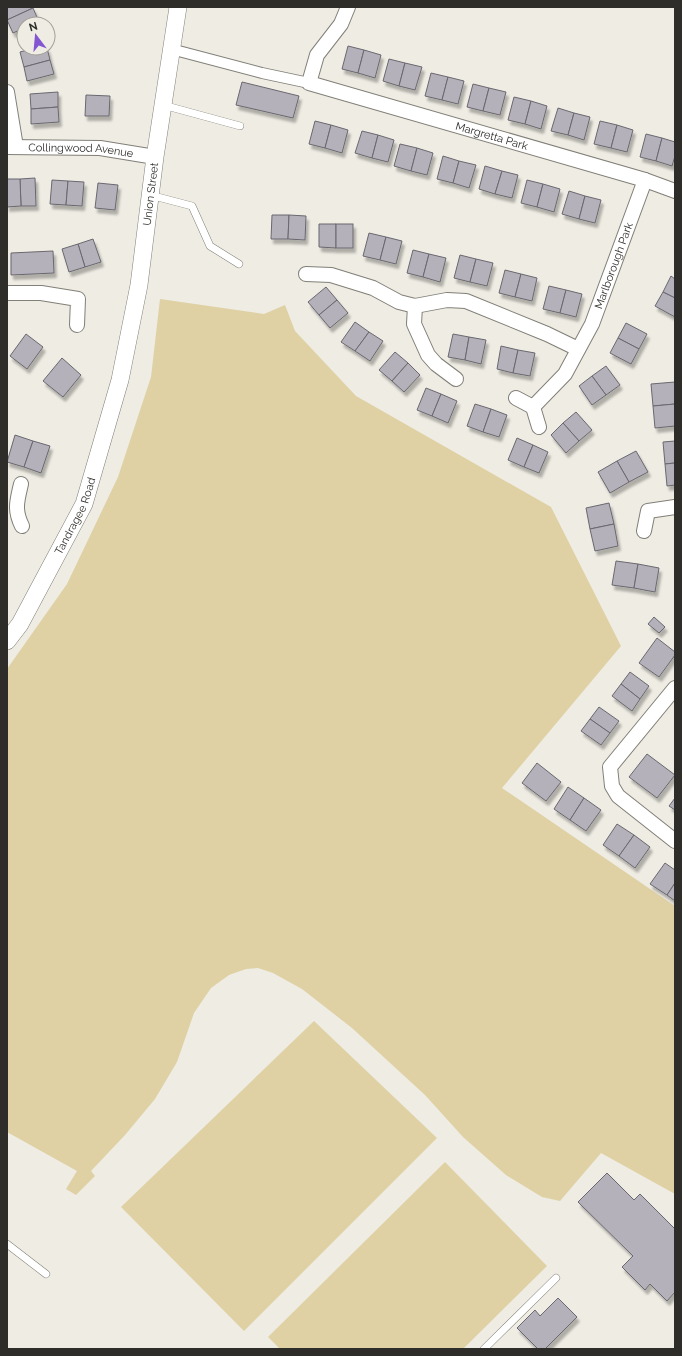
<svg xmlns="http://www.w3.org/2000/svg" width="682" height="1356" viewBox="0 0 682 1356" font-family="Raleway,sans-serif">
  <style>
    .green { fill: #dfd1a4 }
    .building { fill: #b4b1ba; stroke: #6a676f; filter: url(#shadow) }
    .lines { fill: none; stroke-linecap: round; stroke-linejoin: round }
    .service-casing { stroke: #817f77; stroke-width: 8 }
    .pedestrian-casing { stroke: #817f77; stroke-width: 12 }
    .minor-casing { stroke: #817f77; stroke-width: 16 }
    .tertiary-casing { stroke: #817f77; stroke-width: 18 }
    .service { stroke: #fff; stroke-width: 7 }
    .pedestrian { stroke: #fff; stroke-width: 10 }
    .minor { stroke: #fff; stroke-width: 14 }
    .tertiary { stroke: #fff; stroke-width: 17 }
    .labels { text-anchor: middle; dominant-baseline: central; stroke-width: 3.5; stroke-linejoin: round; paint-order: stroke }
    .street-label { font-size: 11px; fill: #2e2d2a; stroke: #eeece3 }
  </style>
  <defs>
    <filter id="shadow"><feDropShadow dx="2.5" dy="4.5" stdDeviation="1" flood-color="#0004"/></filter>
  </defs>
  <rect width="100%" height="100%" fill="#eeece3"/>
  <g class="green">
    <polygon points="160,299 264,314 285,305 295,331 356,396 551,507 621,646 502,788 675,906 675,1194 601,1153 560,1201 542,1197 506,1175 463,1137 425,1095 352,1028 302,989 273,973 258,968 246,969 229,975 211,988 194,1013 177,1062 155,1099 125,1135 91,1171 95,1176 76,1195 66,1189 77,1171 7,1132 7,669 67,584 118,477 151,377"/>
    <polygon points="314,1021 437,1138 244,1331 121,1207"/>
    <polygon points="445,1162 547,1266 463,1349 280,1349 268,1337"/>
  </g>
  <g class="building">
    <polygon points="7,7 32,7 33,8 7,20"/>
    <polygon points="33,8 39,22 34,24 24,24 24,28 13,33 7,20"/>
    <polygon points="348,46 364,50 358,73 342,69"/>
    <polygon points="35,48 47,48 50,60 24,67 20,52"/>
    <polygon points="364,50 381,55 375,78 358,73"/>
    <polygon points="389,59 405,63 399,86 383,81"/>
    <polygon points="50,60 54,74 27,81 24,67"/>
    <polygon points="405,63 422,67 415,90 399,86"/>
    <polygon points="431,73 448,77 442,100 425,96"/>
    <polygon points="448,77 464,81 458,104 442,100"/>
    <polygon points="242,82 299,96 293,118 236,105"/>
    <polygon points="473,84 489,88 483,111 467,107"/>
    <polygon points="489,88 506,92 500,115 483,111"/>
    <polygon points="58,92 58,107 31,109 30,94"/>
    <polygon points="86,95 110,96 109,116 85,116"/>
    <polygon points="514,97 531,101 525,124 508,120"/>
    <polygon points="531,101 547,106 541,129 525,124"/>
    <polygon points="58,107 59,122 31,124 31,109"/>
    <polygon points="558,108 574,113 568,135 551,131"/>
    <polygon points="574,113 590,117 584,140 568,135"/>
    <polygon points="315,121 331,125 325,148 309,144"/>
    <polygon points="600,121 617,125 611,148 594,144"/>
    <polygon points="331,125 348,130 342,153 325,148"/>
    <polygon points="617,125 633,130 627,152 611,148"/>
    <polygon points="362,131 378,135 372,158 355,153"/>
    <polygon points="646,134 662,138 656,161 640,157"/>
    <polygon points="378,135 394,140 388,162 372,158"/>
    <polygon points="662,138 675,142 675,156 672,166 656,161"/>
    <polygon points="400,144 417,148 411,171 394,166"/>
    <polygon points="417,148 433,153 427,175 411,171"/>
    <polygon points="443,156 459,161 453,183 437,179"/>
    <polygon points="459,161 476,165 469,188 453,183"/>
    <polygon points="485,166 502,171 495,194 479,189"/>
    <polygon points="502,171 518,175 512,198 495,194"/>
    <polygon points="35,178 36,206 21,206 20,179"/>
    <polygon points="7,179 20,179 21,206 7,207"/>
    <polygon points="52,180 68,181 66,205 50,204"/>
    <polygon points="527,180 543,184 537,207 521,203"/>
    <polygon points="68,181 84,182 82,206 66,205"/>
    <polygon points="98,183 118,185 115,210 95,208"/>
    <polygon points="543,184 560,189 554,212 537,207"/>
    <polygon points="569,191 585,196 579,219 562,214"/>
    <polygon points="585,196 601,200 595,223 579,219"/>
    <polygon points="272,215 289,215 288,239 271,239"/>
    <polygon points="289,215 306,216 305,240 288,239"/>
    <polygon points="319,224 336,224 336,248 319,247"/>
    <rect x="336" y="224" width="17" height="24"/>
    <polygon points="369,233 386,237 380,260 363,256"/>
    <polygon points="386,237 402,241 396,264 380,260"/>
    <polygon points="93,239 101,262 85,267 78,244"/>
    <polygon points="78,244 85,267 69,272 62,249"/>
    <polygon points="413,250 429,254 423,277 407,273"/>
    <polygon points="53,251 54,273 11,275 11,253"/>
    <polygon points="429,254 446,258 440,282 423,277"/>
    <polygon points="460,255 476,259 470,282 454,278"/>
    <polygon points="476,259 493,263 487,286 470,282"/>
    <polygon points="505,270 521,274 515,297 499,293"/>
    <polygon points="521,274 537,278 532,301 515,297"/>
    <polygon points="671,276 675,279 675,298 663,292"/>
    <polygon points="549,286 566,290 560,313 543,309"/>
    <polygon points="326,287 337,300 319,315 308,302"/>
    <polygon points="566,290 582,294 576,317 560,313"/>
    <polygon points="663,292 675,298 675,317 655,306"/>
    <polygon points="337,300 348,313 330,328 319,315"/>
    <polygon points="355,322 369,332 355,351 341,342"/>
    <polygon points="626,323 647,334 639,349 618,338"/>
    <polygon points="369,332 383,341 370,361 355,351"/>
    <polygon points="26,334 43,347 27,369 10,356"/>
    <polygon points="453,334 469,337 465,360 448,357"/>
    <polygon points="469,337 486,340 481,364 465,360"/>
    <polygon points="618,338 639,349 631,364 610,353"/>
    <polygon points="501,346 518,350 513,373 497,369"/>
    <polygon points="518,350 535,353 530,376 513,373"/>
    <polygon points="395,352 408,363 392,381 379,370"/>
    <polygon points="62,358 81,375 63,397 43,381"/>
    <polygon points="408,363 420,375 404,392 392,381"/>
    <polygon points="606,366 620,385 606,395 592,376"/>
    <polygon points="592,376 606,395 592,405 579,386"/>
    <polygon points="675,382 675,404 653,406 651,384"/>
    <polygon points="426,388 441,394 432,416 417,410"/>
    <polygon points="441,394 457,401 448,423 432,416"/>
    <polygon points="475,404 491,409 483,432 467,426"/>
    <polygon points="675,404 675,426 655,428 653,406"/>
    <polygon points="491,409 507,415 499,437 483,432"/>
    <polygon points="576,412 592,430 579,441 563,423"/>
    <polygon points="563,423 579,441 566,453 551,435"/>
    <polygon points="15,435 33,441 24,467 7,462"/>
    <polygon points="517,438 533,445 524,467 508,460"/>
    <polygon points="33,441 50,446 41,473 24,467"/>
    <polygon points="675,441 675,463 665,464 663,442"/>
    <polygon points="533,445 548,452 539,473 524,467"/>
    <polygon points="636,451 648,472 629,482 617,461"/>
    <polygon points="617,461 629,482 610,493 598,472"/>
    <polygon points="675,463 675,485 667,486 665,464"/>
    <polygon points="609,503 614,524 590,529 586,508"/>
    <polygon points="614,524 618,546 595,551 590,529"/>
    <polygon points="616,561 638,564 634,588 612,585"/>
    <polygon points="638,564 659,568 655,592 634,588"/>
    <polygon points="654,617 665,627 659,633 648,624"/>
    <polygon points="657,638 675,652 675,655 659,677 639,663"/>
    <polygon points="630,672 649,686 640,699 621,684"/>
    <polygon points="621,684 640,699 632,711 612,696"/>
    <polygon points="599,707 619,721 610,733 590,719"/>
    <polygon points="590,719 610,733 601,745 581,731"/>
    <polygon points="647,754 675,775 657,798 629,777"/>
    <polygon points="537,763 561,782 546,801 522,783"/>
    <polygon points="568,787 584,798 570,820 554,809"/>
    <polygon points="584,798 601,810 586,831 570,820"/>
    <polygon points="675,798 675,810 669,806"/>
    <polygon points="617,824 634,835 619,856 603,845"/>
    <polygon points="634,835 650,847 635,868 619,856"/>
    <polygon points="665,863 675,870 675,883 667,895 650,884"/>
    <polygon points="675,883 675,901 667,895"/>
    <polygon points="607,1173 634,1200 640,1194 675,1229 675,1292 667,1301 650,1284 645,1290 622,1267 633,1256 578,1202"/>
    <polygon points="558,1298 577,1317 545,1349 538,1349 517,1328 535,1310 540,1316"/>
  </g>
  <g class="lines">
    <g class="service-casing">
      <g id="service">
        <polyline points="163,105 240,126"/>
        <polyline points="150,195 192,206 210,246 239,264"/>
        <polyline points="7,1244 46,1274"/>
        <polyline points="484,1349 556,1278"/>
      </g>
    </g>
    <g class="pedestrian-casing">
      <polyline id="pedestrian" points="171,49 262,73 309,83"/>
    </g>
    <g class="minor-casing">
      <g id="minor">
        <path id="s1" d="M348 7 341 24 317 55 309 83 645 180 675 191"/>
        <polyline points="7,92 16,147"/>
        <path id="s2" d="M7 147 100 148 155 157"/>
        <polyline points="306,274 331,275 373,288 399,302 415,306 447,300 466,301 547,334 578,349"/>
        <polyline points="7,293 41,293 78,299 77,325"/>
        <polyline points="415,306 414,324 428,355 436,364 456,379"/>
        <polyline points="516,398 533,407 539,427"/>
        <path id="s3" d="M533 407 565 374 592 324 645 180"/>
        <path d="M21 484C17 501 14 510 22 526"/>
        <polyline points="644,531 648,511 675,507"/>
        <polyline points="675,688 610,767 612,786 618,796 675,841"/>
      </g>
    </g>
    <g class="tertiary-casing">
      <g id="tertiary">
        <path id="s4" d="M7 641 20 624 84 504 120 380 139 285 155 157 178 7"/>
      </g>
    </g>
    <use href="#service" class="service"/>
    <use href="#pedestrian" class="pedestrian"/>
    <use href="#minor" class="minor"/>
    <use href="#tertiary" class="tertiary"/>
  </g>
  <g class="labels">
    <g class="street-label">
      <text stroke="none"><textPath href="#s1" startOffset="277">Margretta Park</textPath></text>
      <text stroke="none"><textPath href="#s2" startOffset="74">Collingwood Avenue</textPath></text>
      <text stroke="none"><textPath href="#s4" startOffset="475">Union Street</textPath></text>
      <text stroke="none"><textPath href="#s3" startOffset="165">Marlborough Park</textPath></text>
      <text stroke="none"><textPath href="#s4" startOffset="143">Tandragee Road</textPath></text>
    </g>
  </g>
  <rect width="682" height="1356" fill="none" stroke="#2e2d2a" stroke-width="16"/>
  <g transform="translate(36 36) rotate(344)"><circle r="19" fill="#eeece3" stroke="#a1a099"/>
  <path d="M0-3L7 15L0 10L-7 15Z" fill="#8357d1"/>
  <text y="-6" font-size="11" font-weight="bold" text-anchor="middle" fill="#2e2d2a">N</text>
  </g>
</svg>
